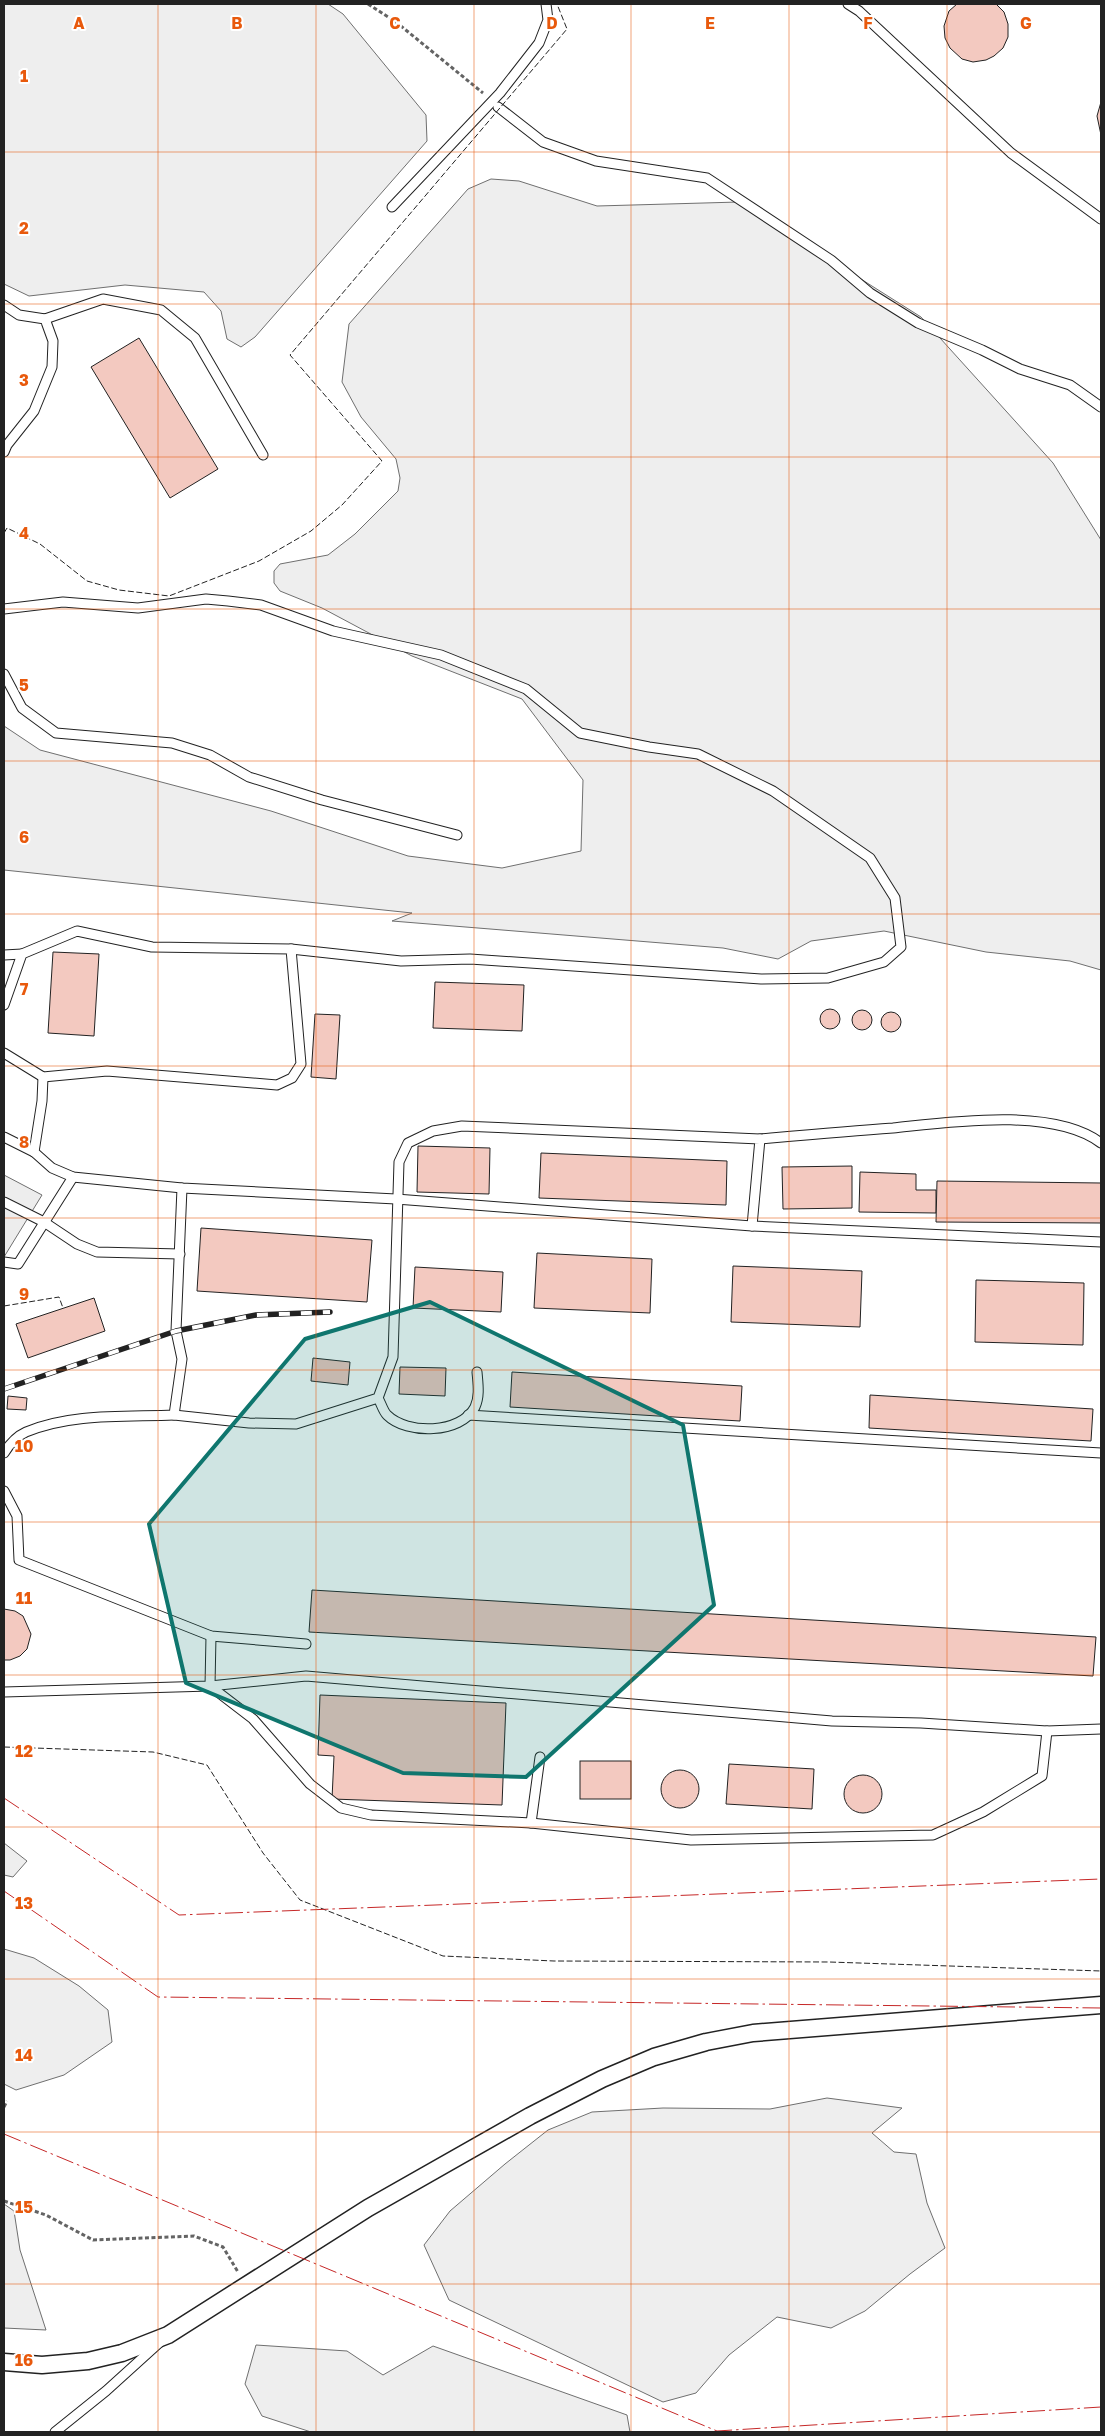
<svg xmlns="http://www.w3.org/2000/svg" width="1105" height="2436" viewBox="0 0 1105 2436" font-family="'Golos Text',sans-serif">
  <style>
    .green { fill: #eee; stroke: #6f6f6f }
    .parking { fill: #ededed; stroke: #6f6f6f }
    .building { fill: #f3c9c0; stroke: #222 }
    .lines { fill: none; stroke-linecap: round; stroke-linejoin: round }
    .service-casing { stroke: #222; stroke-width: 11 }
    .minor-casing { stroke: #222; stroke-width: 19 }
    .path { stroke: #646464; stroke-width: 3; stroke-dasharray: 4 2.5; stroke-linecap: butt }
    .service { stroke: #fff; stroke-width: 9 }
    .minor { stroke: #fff; stroke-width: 16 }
    .rail-casing { stroke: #222; stroke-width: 5.5 }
    .rail { stroke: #fff; stroke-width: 4; stroke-dasharray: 11; stroke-linecap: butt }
    .fence { stroke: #222; stroke-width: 1; stroke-dasharray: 6 2.5; stroke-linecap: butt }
    .power { stroke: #c62828; stroke-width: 1; stroke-dasharray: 18 4 2.5 4; stroke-linecap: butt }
    .marked { fill: #0f766e; fill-opacity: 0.2; stroke: #0f766e; stroke-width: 4; stroke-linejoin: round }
    .grid { fill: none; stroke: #e8590c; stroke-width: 1; stroke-opacity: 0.55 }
    .grid-label { font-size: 16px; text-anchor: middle; font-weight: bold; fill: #e8590c; stroke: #fff; stroke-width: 4; stroke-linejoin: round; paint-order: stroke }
  </style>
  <rect width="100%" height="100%" fill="#fff"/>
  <g class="green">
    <polygon points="4,4 328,4 343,14 426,115 427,141 255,337 241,347 227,339 221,311 204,292 125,285 29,296 4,284"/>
    <polygon points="491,179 519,181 597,206 739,202 921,317 1053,463 1101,540 1101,970 1070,961 986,952 884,931 811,941 778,959 723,948 392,921 412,913 4,870 4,726 40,750 271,811 408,856 502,868 581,851 583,780 522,699 412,656 322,608 280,591 274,583 274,571 280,564 328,555 355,534 398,491 400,478 396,459 361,417 342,382 349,324 468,189"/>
    <polygon points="4,1843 27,1861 13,1877 4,1875"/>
    <polygon points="4,1949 34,1958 79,1986 108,2010 112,2042 64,2075 16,2090 4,2084"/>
    <polygon points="827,2098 902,2108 872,2133 894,2152 916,2154 927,2203 945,2248 910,2274 865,2311 831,2328 777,2317 729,2355 696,2393 663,2402 449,2300 424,2245 450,2211 505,2164 548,2130 592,2112 663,2108 770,2109"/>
    <polygon points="4,2204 14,2211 20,2250 46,2330 4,2328"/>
    <polygon points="256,2345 347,2351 383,2375 433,2346 627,2415 630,2432 311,2432 262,2416 245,2384"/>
  </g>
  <polygon class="parking" points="4,1175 42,1195 4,1257"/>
  <g class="building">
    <polygon points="957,4 996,4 1004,12 1008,24 1008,37 1003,48 994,56 986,60 973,62 962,59 950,48 945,38 944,26 949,11"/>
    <polygon points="1101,102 1101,135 1097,116"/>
    <polygon points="139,338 218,469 170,498 91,367"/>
    <polygon points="53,952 99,954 94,1036 48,1033"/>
    <polygon points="435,982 524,985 522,1031 433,1028"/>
    <circle cx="830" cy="1019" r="10"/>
    <circle cx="862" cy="1020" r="10"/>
    <circle cx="891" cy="1022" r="10"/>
    <polygon points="315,1014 340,1015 336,1079 311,1077"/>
    <polygon points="418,1146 490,1148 489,1194 417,1192"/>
    <polygon points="541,1153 727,1161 726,1205 539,1198"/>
    <polygon points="852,1166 852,1208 783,1209 782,1167"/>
    <polygon points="860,1172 916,1174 916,1190 936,1190 936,1213 859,1212"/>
    <polygon points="937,1181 1101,1183 1101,1223 936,1222"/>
    <polygon points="201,1228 372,1240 367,1302 197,1291"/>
    <polygon points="537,1253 652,1259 650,1313 534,1308"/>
    <polygon points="733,1266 862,1271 860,1327 731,1322"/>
    <polygon points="415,1267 503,1272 501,1312 413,1308"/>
    <polygon points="976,1280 1084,1283 1083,1345 975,1342"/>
    <polygon points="94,1298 105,1331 28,1358 16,1324"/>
    <polygon points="313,1358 350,1362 348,1385 311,1381"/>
    <polygon points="400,1367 446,1368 445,1396 399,1394"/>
    <polygon points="512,1372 742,1386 740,1421 510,1407"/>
    <polygon points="870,1395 1093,1409 1091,1441 869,1428"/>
    <polygon points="8,1396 27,1398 26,1410 7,1409"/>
    <polygon points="312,1590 1096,1637 1093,1676 309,1632"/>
    <polygon points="4,1609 15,1611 23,1616 31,1634 27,1649 20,1656 10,1660 4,1660"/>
    <polygon points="320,1695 506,1703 502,1805 332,1799 334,1756 318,1755"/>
    <rect x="580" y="1761" width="51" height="38"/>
    <polygon points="729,1764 814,1769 812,1809 726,1804"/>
    <circle cx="680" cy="1789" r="19"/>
    <circle cx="863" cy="1794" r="19"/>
  </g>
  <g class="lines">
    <g class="service-casing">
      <g id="service">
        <polyline points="848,4 859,11 1011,153 1101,219"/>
        <polyline points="498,107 543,142 596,161 707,178 831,260 870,293 918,323 982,350 1020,369 1070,385 1101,407"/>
        <polyline points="392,207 500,93 539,43 548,20 546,4"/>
        <polyline points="4,305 19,315 45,319 53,341 52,367 34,411 7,445 4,452"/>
        <polyline points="45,319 103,299 161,310 195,338 263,455"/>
        <polyline points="4,609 63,602 138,608 206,599 228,601 261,605 333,631 441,655 526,689 580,733 649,747 698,754 773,791 870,858 895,898 901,947 884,962 828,978 761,979 470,959 401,961 291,949"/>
        <polyline points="4,674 22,708 56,733 172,743 210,755 249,777 322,800 457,835"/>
        <polyline points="4,955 22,954"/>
        <polyline points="4,1005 22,954 77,931 152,947 291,949 301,1064 292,1078 277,1085 107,1071 43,1077 4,1053"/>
        <polyline points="43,1077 42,1101 34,1152 52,1168 73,1177 182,1188 396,1199 752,1226 1101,1242"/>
        <polyline points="4,1137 34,1152"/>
        <path d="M760 1139C805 1135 849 1131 893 1128 951 1122 1053 1107 1101 1143"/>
        <polyline points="4,1202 44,1222 77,1244 97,1252 180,1254"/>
        <polyline points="4,1262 18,1264 73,1177"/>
        <path d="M378 1398C381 1403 383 1411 387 1415 407 1435 461 1434 475 1407 480 1396 478 1384 477 1372"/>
        <polyline points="174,1415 249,1423 296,1424 378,1398 393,1357 399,1162 408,1143 433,1131 462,1126 760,1139 752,1226"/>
        <polyline points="468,1415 1101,1453"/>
        <path d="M4 1453C9 1445 17 1436 26 1432 71 1413 125 1417 174 1415L182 1359 176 1331 182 1188"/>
        <polyline points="4,1491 17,1516 19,1560 211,1636 306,1644"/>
        <polyline points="211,1636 210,1686 253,1719 310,1784 341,1808 371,1815 531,1823 540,1757"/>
        <polyline points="4,1692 210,1686 306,1676 832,1721 921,1723 1047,1731 1101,1729"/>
        <polyline points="531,1823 691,1840 933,1835 983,1812 1042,1776 1047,1731"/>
        <polyline points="55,2432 106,2391 159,2343"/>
      </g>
    </g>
    <g class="minor-casing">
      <polyline id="minor" points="4,2362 42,2365 88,2361 122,2353 168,2335 368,2208 530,2116 602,2079 654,2057 706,2042 753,2033 1101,2005"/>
    </g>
    <g class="path">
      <polyline points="368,4 396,22 483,93"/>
      <polyline points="4,2107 7,2101"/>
      <polyline points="4,2201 46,2215 93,2240 194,2236 223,2247 238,2272"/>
    </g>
    <use href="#service" class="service"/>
    <use href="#minor" class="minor"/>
    <g class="rail-casing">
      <polyline id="rail" points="4,1389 176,1331 256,1315 330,1312"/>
    </g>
    <use href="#rail" class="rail"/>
    <g class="fence">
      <polyline points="4,533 7,528 40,544 87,581 119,590 169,596 259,561 311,531 342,505 382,461 290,355 567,29 557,4"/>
      <polyline points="4,1306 59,1297 63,1308"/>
      <polyline points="4,1747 153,1752 207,1765 263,1853 300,1900 443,1956 554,1961 829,1962 1101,1971"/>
    </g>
    <g class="power">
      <polyline points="4,1798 179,1915 1101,1879"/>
      <polyline points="4,1891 158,1997 1101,2008"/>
      <polyline points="4,2134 717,2431 1101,2407"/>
    </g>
  </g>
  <path class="marked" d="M430 1302 683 1425 714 1605 526 1777 403 1773 186 1683 149 1524 305 1339Z"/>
  <path class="grid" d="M158 4V2432M316 4V2432M474 4V2432M631 4V2432M789 4V2432M947 4V2432M4 152H1101M4 304H1101M4 457H1101M4 609H1101M4 761H1101M4 914H1101M4 1066H1101M4 1218H1101M4 1370H1101M4 1522H1101M4 1675H1101M4 1827H1101M4 1979H1101M4 2132H1101M4 2284H1101"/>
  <g class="grid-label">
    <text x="79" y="29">A</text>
    <text x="237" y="29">B</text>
    <text x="395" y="29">C</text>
    <text x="552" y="29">D</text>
    <text x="710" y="29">E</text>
    <text x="868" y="29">F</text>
    <text x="1026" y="29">G</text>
    <text x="24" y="82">1</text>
    <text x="24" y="234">2</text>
    <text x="24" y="386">3</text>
    <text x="24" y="539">4</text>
    <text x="24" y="691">5</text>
    <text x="24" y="843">6</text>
    <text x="24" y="995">7</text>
    <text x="24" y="1148">8</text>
    <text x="24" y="1300">9</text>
    <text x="24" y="1452">10</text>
    <text x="24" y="1604">11</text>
    <text x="24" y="1757">12</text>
    <text x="24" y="1909">13</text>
    <text x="24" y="2061">14</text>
    <text x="24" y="2213">15</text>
    <text x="24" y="2366">16</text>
  </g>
  <rect width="1105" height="2436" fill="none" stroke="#222222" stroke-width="10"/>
</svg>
